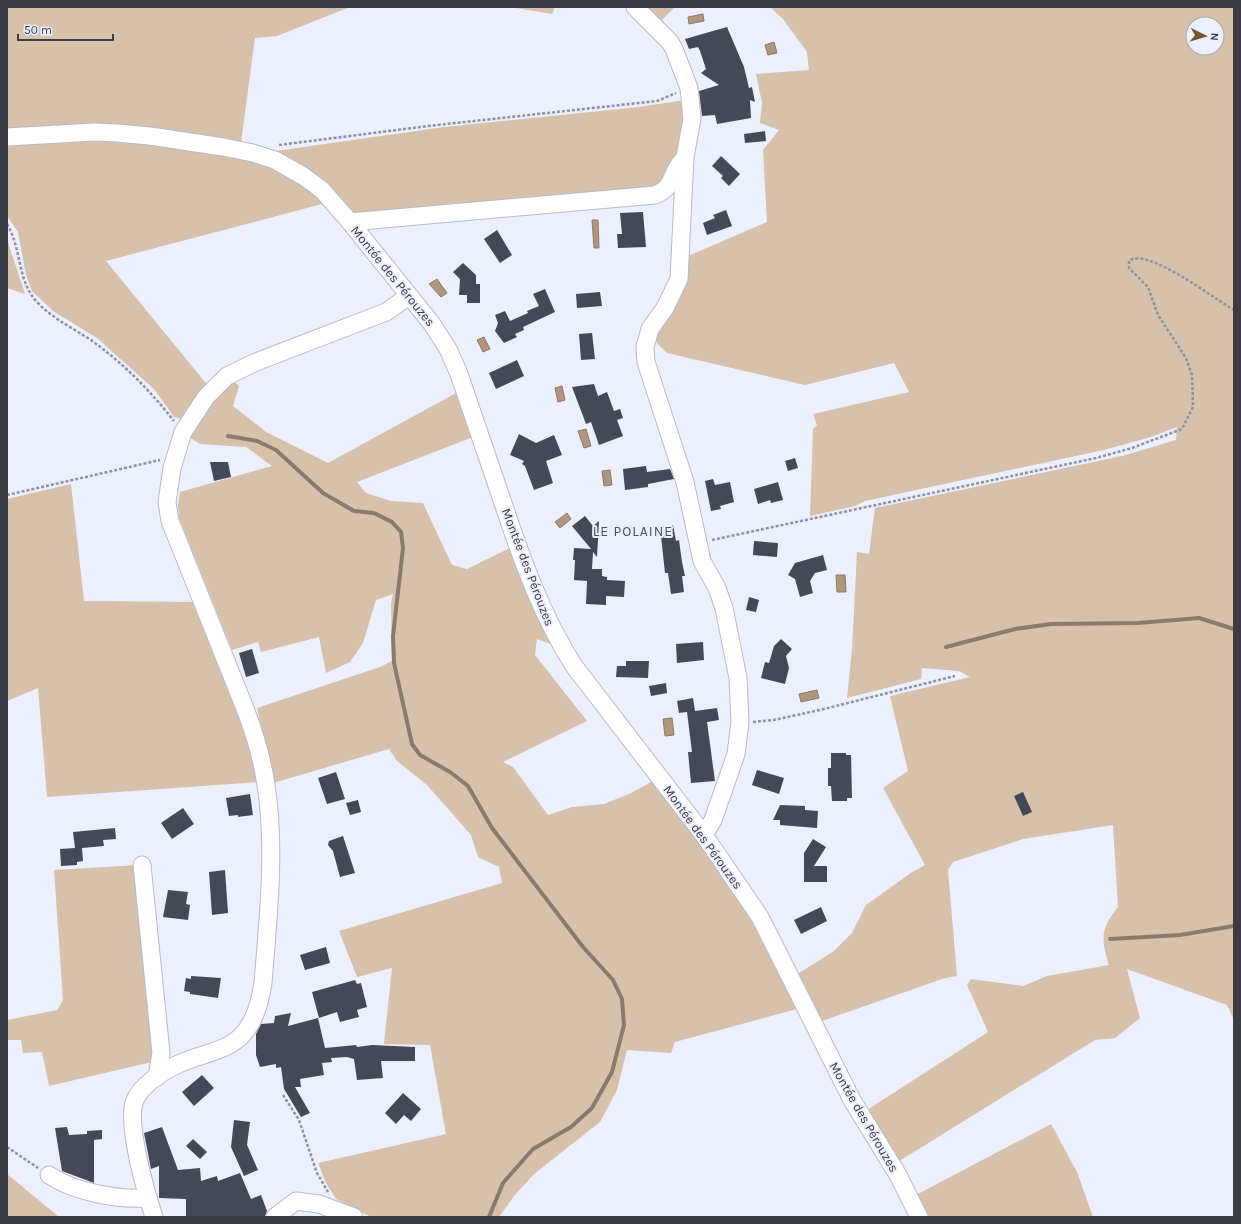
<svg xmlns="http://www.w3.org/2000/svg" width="1241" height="1224" viewBox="0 0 1241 1224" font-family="Karla,sans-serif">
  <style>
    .green { fill: #d7c1ab; fill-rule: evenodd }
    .water { fill: #af967d; stroke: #8c7b6c }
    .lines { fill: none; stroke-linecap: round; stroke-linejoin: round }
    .stream { stroke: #8c7b6c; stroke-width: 4 }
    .building { fill: #444857 }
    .minor-casing { stroke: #b6bacb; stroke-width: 19 }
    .path { stroke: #8f929d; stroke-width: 2.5; stroke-dasharray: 3 2; stroke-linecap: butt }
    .minor { stroke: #fff; stroke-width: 17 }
    .labels { text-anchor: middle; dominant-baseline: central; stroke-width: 4; stroke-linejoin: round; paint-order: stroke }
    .street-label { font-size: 13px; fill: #3a3c43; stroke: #ebeffe }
    .neighbourhood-label { font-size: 14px; letter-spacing: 1px; fill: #4b4e5d; stroke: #ebeffe }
  </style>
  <rect width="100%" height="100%" fill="#ebeffe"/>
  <g class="green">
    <polygon points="7,7 350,7 277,36 255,38 241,143 7,131"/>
    <polygon points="510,7 555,7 552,14"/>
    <polygon points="639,7 675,7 659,23"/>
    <path d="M770 7H1234V1020L1227 1005 1127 969 1140 1018 1115 1038 1095 1040 896 1163 864 1112 988 1032 967 985 971 979 1023 986 1047 976 1109 965C1101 939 1100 929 1118 907L1113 825 1023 839 953 862 948 870 957 976 945 978 822 1021 798 977 799 973 834 951 852 933 866 905 911 873 925 865 883 788 908 771 890 696 970 677 959 671 922 668 921 679 847 698 852 649 857 552 869 554 875 508 1122 456 1176 440 1177 427 1151 437 1104 450 865 501 855 506 810 516 813 429 817 425 813 414 909 392 894 363 805 385 667 353 653 339 683 290 688 275V256L767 222 763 150 779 130 760 123 762 103 756 74 809 70 807 52 783 19ZM1193 24H1217V48H1193Z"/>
    <polygon points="685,100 685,115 678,153 659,187 356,213 350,211 269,152 444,127 639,107"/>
    <path d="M115 138C169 145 292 152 322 204L106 261 209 387 184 420 174 417 154 389 97 338 53 311 32 291 26 275 18 232 7 216V146L34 143Z"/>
    <polygon points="7,239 25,294 7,288"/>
    <polygon points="234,381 239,386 233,406 266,432 328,463 456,393 473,437 357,482 366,493 391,501 423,503 452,565 467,569 510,548 524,586 551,644 537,639 535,655 587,721 503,762 513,767 548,815 572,807 604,804 629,794 655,780 752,918 797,1009 675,1042 671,1053 627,1050 617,1090 600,1122 534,1174 514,1196 499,1217 369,1216 336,1199 326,1183 318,1163 446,1134 430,1045 384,1044 392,968 357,977 339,931 502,883 499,867 478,857 471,835 427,785 397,761 389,749 273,783 257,708 380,667 392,661 391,603 393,594 376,600 363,643 350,662 326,673 319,637 261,652 258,642 232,650 179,518 178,505 180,492 272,466 246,447 200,444 189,437 214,395"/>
    <polygon points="71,484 84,601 198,602 249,730 259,782 47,797 38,688 7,701 7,499"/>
    <polygon points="138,865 156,1061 49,1086 42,1052 23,1053 21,1040 7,1040 7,1020 57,1010 63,1000 54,870"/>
    <polygon points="1051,1124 1077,1172 1093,1217 925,1217 916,1195"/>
    <polygon points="7,1174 59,1217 7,1217"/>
  </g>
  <g class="water">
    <polygon points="703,14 704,21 689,24 688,17"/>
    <polygon points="774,42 777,53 768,55 765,45"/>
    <polygon points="592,220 598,220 599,248 594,248"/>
    <polygon points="437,279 447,293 441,297 429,284"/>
    <polygon points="484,337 490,349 483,352 477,340"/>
    <polygon points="562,386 565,400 558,402 555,388"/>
    <polygon points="586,429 591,446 584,448 578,431"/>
    <polygon points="610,470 612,485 604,486 602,471"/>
    <polygon points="567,513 571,519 560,528 555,522"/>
    <polygon points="836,575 845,575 846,592 837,592"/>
    <polygon points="817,690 819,698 801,702 799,694"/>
    <polygon points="672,718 674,735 665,736 663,719"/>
  </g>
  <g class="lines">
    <g class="stream">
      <polyline points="228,436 257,441 276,450 323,493 354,511 374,513 392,522 401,532 403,548 393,636 394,663 412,744 420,755 450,772 468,786 492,828 583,947 613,980 622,999 624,1025 612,1072 592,1108 571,1127 533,1149 503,1183 489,1217"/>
      <polyline points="946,647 1015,629 1051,624 1138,623 1199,618 1234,629"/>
      <polyline points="1110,939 1180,935 1234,926"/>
    </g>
  </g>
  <g class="building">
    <polygon points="727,27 744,67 749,88 752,87 755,102 750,100 751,118 717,124 715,115 702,116 699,91 719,85 701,73 706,69 700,51 698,47 689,49 685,39"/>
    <polygon points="765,131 766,141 745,143 744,134"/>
    <polygon points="721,156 740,174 729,186 721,178 723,176 712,166"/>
    <polygon points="726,210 732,226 707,235 703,223 715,218 713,215"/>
    <polygon points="643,212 646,247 618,248 617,234 622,234 620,213"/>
    <polygon points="497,230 512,255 500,263 484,239"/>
    <polygon points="463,263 476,275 476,284 480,284 480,303 467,303 467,295 459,295 460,279 453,272"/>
    <polygon points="545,289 555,312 523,327 524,330 515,334 517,337 504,343 495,331 498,323 495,315 505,311 510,321 528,313 527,311 539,306 533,294"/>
    <polygon points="600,292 602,306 577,308 576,294"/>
    <polygon points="592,333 595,359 581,360 579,334"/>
    <polygon points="517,360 524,376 496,389 489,373"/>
    <polygon points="594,384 598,396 607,392 614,411 620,409 623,418 617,420 623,436 599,445 591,422 586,424 572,387"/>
    <polygon points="519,434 536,443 554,435 562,455 546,461 553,483 534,490 525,466 522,464 524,461 510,455"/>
    <polygon points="795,458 798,468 788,471 785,461"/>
    <polygon points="210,462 228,462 231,477 214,481"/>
    <polygon points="646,466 647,472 670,469 674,479 648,484 648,487 625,490 623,469"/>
    <polygon points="713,479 715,485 730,482 734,502 720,506 721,509 711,511 705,481"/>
    <polygon points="778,482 783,500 771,503 770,500 758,504 754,489"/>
    <polygon points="585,516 593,526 599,521 597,557 593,552 592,569 602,569 602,576 607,577 607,580 625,581 624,597 606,596 606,605 586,604 587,581 574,580 575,560 573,560 574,548 591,549 572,526"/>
    <polygon points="673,525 676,541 679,540 682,562 685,576 682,576 684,592 671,594 668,573 665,573 660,527"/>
    <polygon points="754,541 778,543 777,557 753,555"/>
    <polygon points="823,555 827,570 815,573 810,581 813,593 800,597 795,579 788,575 795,563"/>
    <polygon points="749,597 759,600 756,612 746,610"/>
    <polygon points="781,639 792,649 786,656 789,668 785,684 761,678 765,662 769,663 774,646"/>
    <polygon points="703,642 704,660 677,663 676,644"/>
    <polygon points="252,649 259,673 246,677 239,653"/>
    <polygon points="626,661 649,661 648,678 616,677 617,666 626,666"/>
    <polygon points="666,683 667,693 651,696 649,686"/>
    <polygon points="693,698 695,711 717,708 719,720 707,722 715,781 691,783 688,752 692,752 687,712 679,713 677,701"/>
    <polygon points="831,753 846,753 846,755 851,755 852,798 847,798 847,801 832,801 831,786 828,786 828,768 831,768"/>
    <polygon points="757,770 784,778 779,794 752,785"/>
    <polygon points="336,772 345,799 327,804 318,778"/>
    <polygon points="1023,792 1032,812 1023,816 1014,796"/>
    <polygon points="250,794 253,815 238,817 238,815 229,816 226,798"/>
    <polygon points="358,800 361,812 350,815 346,803"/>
    <polygon points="780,805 805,806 805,810 818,811 817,828 780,825 780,820 773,820"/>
    <polygon points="183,808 194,824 172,839 161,823"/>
    <polygon points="115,828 116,839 103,840 104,846 82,848 83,861 77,862 77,865 61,866 60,849 75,848 73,832"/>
    <polygon points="343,836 355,873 340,877 333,851 328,845 329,841"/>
    <polygon points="813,839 826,847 814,866 827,866 827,882 804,882 804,853"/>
    <polygon points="225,870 228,913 212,915 209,872"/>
    <polygon points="168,890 188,892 186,904 190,905 188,920 163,917"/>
    <polygon points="821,907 827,921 801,934 794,920"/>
    <polygon points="326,947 330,963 305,970 300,955"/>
    <polygon points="191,976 221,978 218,998 190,994 190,992 184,991 186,978 191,979"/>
    <polygon points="355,980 357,984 361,983 367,1007 357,1010 359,1017 340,1022 337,1012 319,1018 312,992"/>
    <polygon points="291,1013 288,1026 318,1018 325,1048 356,1045 357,1047 372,1045 415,1047 415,1061 381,1061 383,1078 357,1080 354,1059 347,1057 331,1058 332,1062 322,1063 324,1075 300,1079 301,1087 295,1087 310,1113 301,1117 284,1089 281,1067 276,1068 276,1064 260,1067 256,1055 256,1034 261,1024 274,1023 275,1016"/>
    <polygon points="202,1075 214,1088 194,1106 182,1092"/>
    <polygon points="403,1093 421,1109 411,1121 404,1115 396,1124 385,1113"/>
    <polygon points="234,1120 250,1122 247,1145 258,1170 244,1176 231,1147"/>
    <polygon points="67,1127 69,1135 87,1134 87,1131 102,1130 102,1139 94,1140 94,1183 62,1171 55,1128"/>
    <polygon points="162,1127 178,1170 200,1168 201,1181 217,1176 218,1181 240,1173 251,1199 261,1195 267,1211 265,1216 186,1217 186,1199 159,1198 159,1166 151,1169 144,1133"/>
    <polygon points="193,1139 207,1152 200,1159 186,1146"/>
  </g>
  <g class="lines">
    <g class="minor-casing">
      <g id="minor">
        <polyline points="635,7 670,42 674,49 689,88 692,119 685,157 679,279 665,308 650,329 645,347 646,362 685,482 702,561 717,588 724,608 738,678 740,722 736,754 713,820 704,835"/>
        <path d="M7 137 94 132 117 133 150 136 223 147 253 153 275 160 303 176 322 190 350 222 432 324 448 349 459 374C474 417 488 460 503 503 522 560 542 616 574 666L704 835 760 917 852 1100 898 1175 919 1217"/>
        <path d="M350 222 655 195C675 187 670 174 682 161"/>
        <polyline points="142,865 161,1053 157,1077"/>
        <path d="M49 1175C74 1192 118 1200 148 1198"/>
        <path d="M154 1217C146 1193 127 1126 134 1103 137 1093 144 1087 152 1080 204 1039 250 1069 263 983 268 919 276 848 266 785 262 758 254 731 244 706L170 521 167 502 172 468 183 432 206 397 227 376 256 362 386 312 409 296"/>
        <polyline points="275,1217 296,1201 319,1204 354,1217"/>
      </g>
    </g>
    <g class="path">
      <polyline points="279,145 428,126 657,101 676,93"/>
      <path d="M7 224C22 249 17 281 37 302 53 320 80 331 99 346 127 367 152 393 174 421"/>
      <polyline points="7,495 160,460"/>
      <path d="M712 540 1096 458 1132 448 1182 429 1193 407 1192 375 1186 358 1158 315 1148 287 1129 268V261C1146 246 1216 300 1234 310"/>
      <polyline points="753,722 774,720 824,709 955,676"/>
      <polyline points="283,1095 299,1120 317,1173 328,1192"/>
      <polyline points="7,1147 38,1168"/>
    </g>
    <use href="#minor" class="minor"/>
  </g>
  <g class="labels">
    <g class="street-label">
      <text transform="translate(393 276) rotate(51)">Montée des Pérouzes</text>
      <text transform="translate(528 567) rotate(69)">Montée des Pérouzes</text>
      <text transform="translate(703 837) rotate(54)">Montée des Pérouzes</text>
      <text transform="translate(864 1117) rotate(60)">Montée des Pérouzes</text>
    </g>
    <g class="neighbourhood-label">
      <text x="633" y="531">LE POLAINE</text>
    </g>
  </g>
  <rect width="1241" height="1224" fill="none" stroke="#3a3c43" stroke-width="16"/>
  <g transform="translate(1205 36) rotate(95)"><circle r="19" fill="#ebeffe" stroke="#a4a7b3"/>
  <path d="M0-3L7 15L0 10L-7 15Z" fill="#78542d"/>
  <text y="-6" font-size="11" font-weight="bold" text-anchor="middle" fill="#3a3c43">N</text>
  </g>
  <path d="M18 34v6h95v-6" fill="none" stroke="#3a3c43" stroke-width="2"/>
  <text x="24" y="34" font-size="12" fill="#3a3c43" stroke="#ebeffe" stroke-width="3" paint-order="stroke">50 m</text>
</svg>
